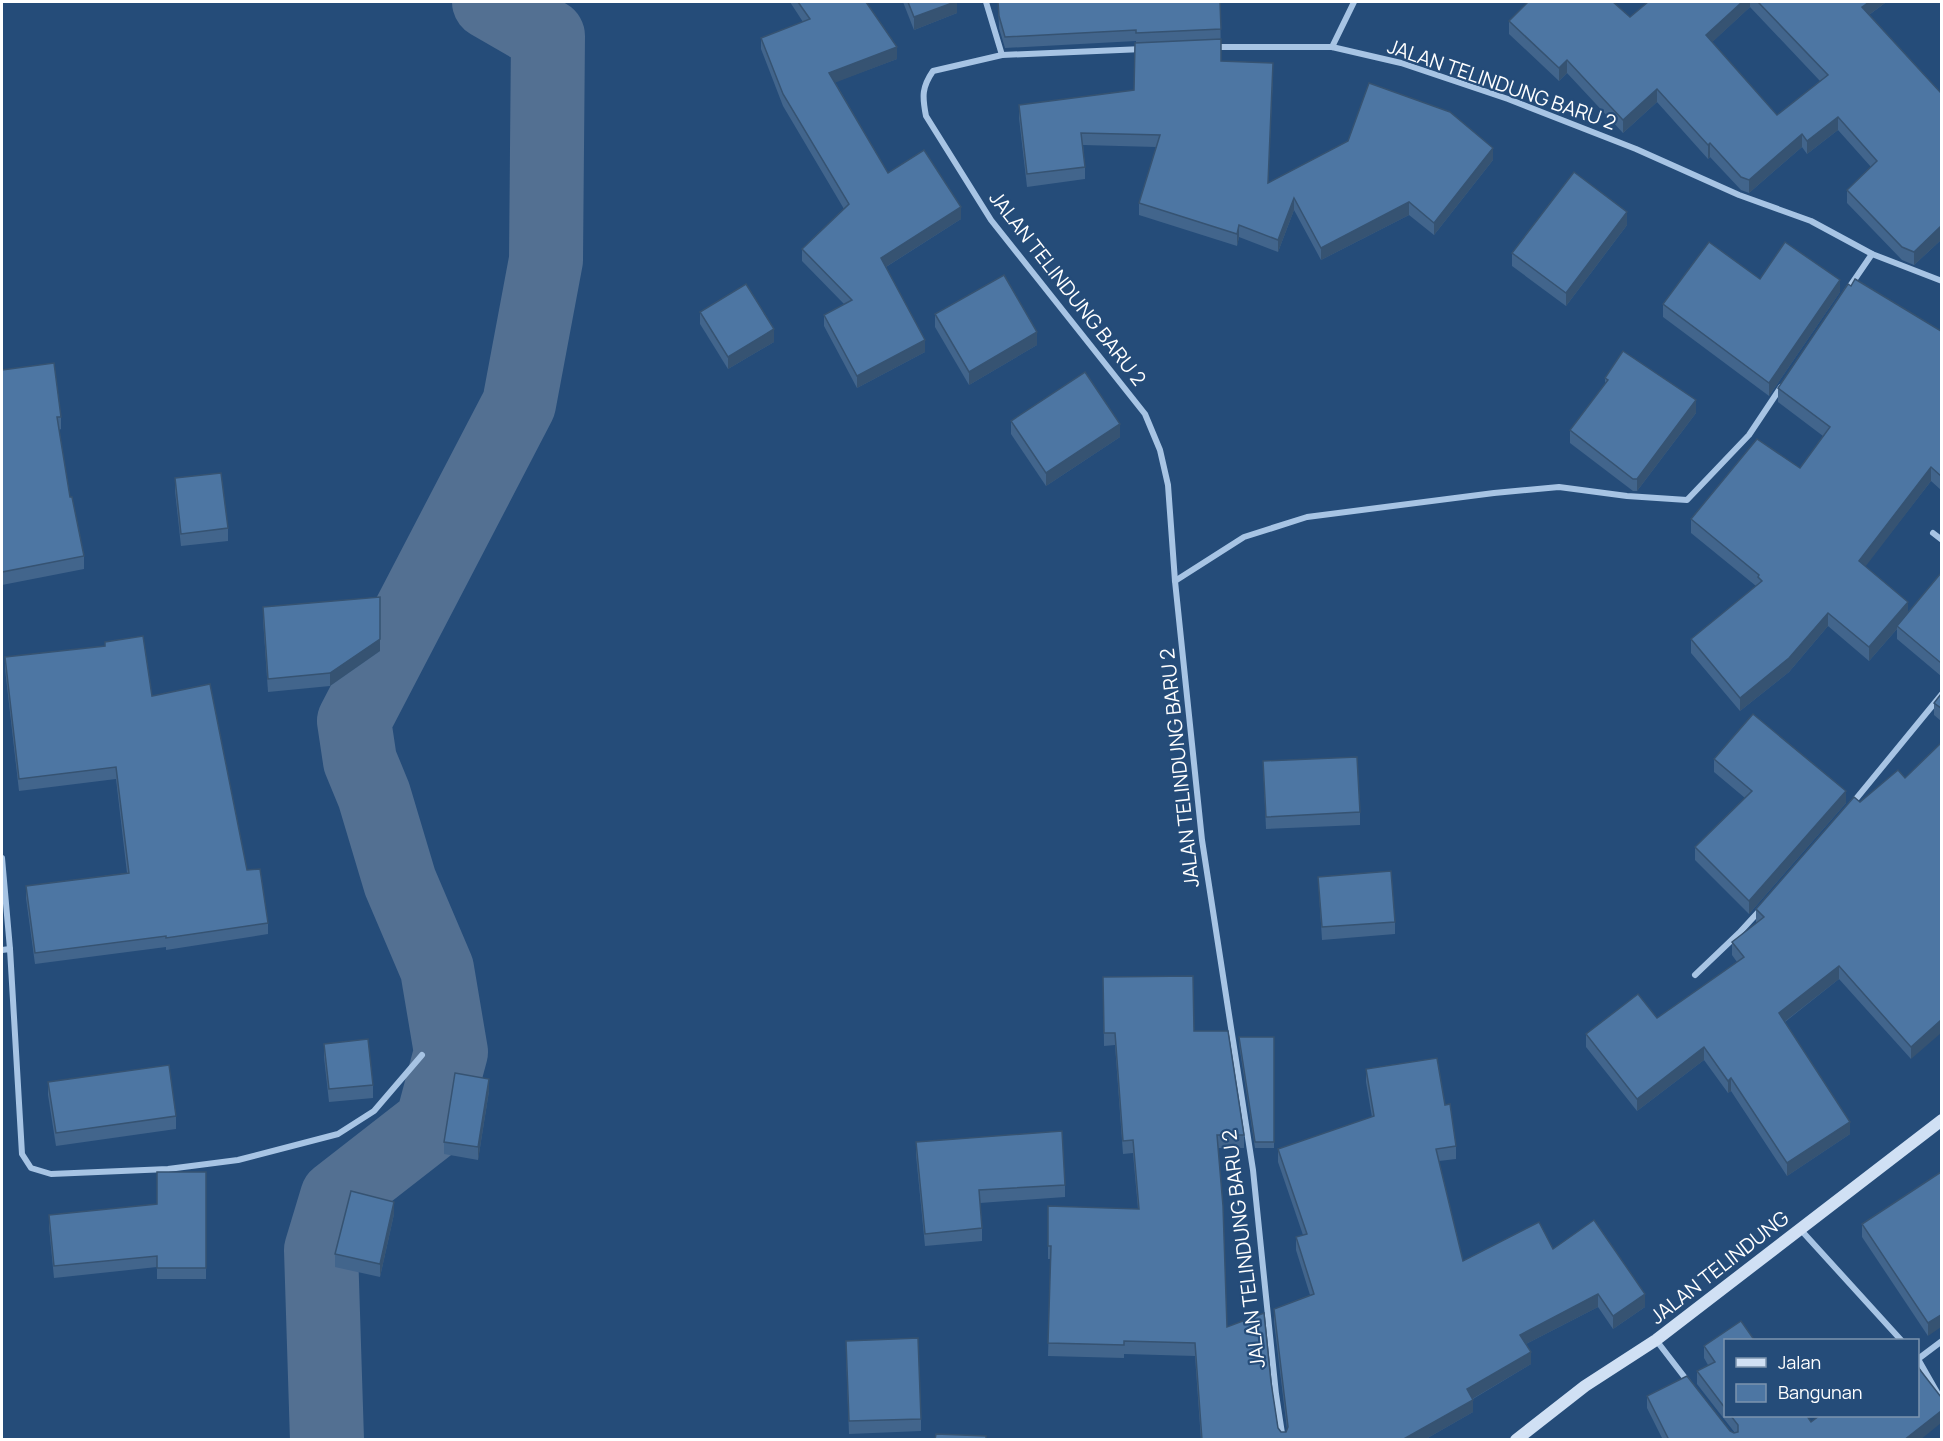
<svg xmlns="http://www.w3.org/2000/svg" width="1943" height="1441" viewBox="0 0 1943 1441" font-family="Manrope,sans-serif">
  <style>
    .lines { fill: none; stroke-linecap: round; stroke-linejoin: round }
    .river { stroke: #537092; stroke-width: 74 }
    .minor { stroke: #a7c4e4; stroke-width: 6 }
    .secondary { stroke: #d0e0f4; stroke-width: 12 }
    .wall { fill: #42658c; fill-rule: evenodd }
    .shaded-wall { fill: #365372 }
    .building { fill: #4d76a3; stroke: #365372; stroke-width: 1.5 }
    .labels { text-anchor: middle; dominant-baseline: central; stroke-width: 4.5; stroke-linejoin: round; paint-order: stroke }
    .street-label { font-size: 20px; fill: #fff; stroke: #254c79 }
  </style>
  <rect width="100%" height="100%" fill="#254c79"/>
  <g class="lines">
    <polyline class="river" points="327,1440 321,1250 337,1197 432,1123 451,1052 437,969 400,882 374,795 360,761 354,721 519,404 546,260 548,36 489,2"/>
    <g class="minor">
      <polyline points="986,2 1002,55"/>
      <polyline points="1213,47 1332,47 1401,63 1508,99 1636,149 1739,195 1811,221 1872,254 1942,281"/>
      <polyline points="1332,47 1354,2"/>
      <path d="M1143 49 1002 55 933 71C922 87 922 96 926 116L991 220 1145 414 1160 450 1168 485 1175 581 1202 840 1253 1170 1276 1394 1283 1440"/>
      <polyline points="1846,292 1872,254"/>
      <polyline points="1933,533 1942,540"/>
      <polyline points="1175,581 1244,537 1307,517 1494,493 1559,487 1627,496 1687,500 1749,435 1781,387"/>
      <polyline points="1851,805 1942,694"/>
      <polyline points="2,858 10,949"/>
      <polyline points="2,950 10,949 22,1154 31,1168 51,1174 168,1169 238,1160 338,1134 374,1111 422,1055"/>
      <polyline points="1695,975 1739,933 1762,908"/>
      <polyline points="1800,1229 1901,1340"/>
      <polyline points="1656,1340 1689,1383"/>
      <polyline points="1942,1341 1918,1359 1942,1401"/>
    </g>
    <polyline class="secondary" points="1516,1440 1585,1386 1656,1340 1942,1120"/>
  </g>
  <g class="wall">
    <polygon points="790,2 866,2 897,59 835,82 888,173 961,219 886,267 925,352 857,388 824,326 824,315 844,304 802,261 802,249 844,209 783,106 761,49 761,38 803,22"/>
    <polygon points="903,2 957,2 957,13 914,30"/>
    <polygon points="998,2 1220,2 1221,61 1273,75 1268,183 1493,160 1434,235 1409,215 1321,260 1294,210 1278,252 1239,237 1237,246 1139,215 1139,203 1156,147 1083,145 1085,167 1085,179 1027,187 1019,118 1019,105 1134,90 1136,41 1005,48 999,28"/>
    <path d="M1648 2H1885V3L1869 15 1941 93V241V240L1914 265 1902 260 1847 203V190L1871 167 1838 130 1807 154 1802 147 1749 193 1741 190 1710 157 1708 159 1657 102 1623 133 1567 73 1559 81 1509 34V21L1630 17ZM1750 7 1820 81 1777 115 1712 42Z"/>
    <polygon points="1627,225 1566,306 1512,266 1512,253"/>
    <polygon points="1840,292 1769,396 1663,317 1663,304"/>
    <polygon points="700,312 774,342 728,369 700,324"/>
    <polygon points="935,314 1037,345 969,385 935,327"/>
    <polygon points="1941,331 1941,490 1931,481 1865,566 1908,613 1941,573 1941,676 1897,639 1897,629 1869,661 1828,626 1789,672 1740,711 1691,653 1691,639 1756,586 1691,533 1691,519 1800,468 1823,436 1778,402 1778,388"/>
    <polygon points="2,370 61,417 61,429 59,430 70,497 84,556 84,569 2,585"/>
    <polygon points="1605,378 1696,413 1637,491 1633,491 1570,443 1570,430 1605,384"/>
    <polygon points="1011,421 1120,437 1046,486 1011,434"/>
    <polygon points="175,478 228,528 228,541 181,546 175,491"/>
    <polygon points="263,607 380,651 330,686 268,692 263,619"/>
    <polygon points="105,642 152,696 247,870 268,923 268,934 166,950 166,947 35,964 26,898 26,886 127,873 116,779 19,791 5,669 5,657 105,646"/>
    <polygon points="1941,694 1941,721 1934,715 1934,703"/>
    <polygon points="1941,743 1911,1059 1839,979 1785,1022 1850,1134 1787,1176 1731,1091 1728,1093 1704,1060 1637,1111 1586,1047 1586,1034 1657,1018 1737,962 1732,955 1732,942 1757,923 1756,922 1756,909 1860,802 1905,778"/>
    <polygon points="1714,759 1846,803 1749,914 1695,860 1695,847 1745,798 1714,772"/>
    <polygon points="1263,761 1360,812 1360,825 1266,829"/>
    <polygon points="1318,877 1395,922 1395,934 1322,940"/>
    <polygon points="1103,977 1194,1031 1244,1135 1244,1148 1218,1148 1227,1327 1271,1382 1278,1428 1281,1432 1286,1432 1287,1429 1274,1322 1274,1309 1310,1295 1296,1250 1296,1237 1303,1235 1278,1162 1278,1149 1372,1117 1366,1082 1366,1069 1445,1105 1456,1146 1456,1159 1439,1161 1463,1261 1553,1249 1645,1307 1613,1329 1598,1307 1526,1344 1531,1364 1473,1399 1473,1412 1424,1440 1201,1440 1195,1356 1124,1354 1124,1358 1048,1356 1051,1259 1048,1259 1048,1206 1138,1209 1133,1153 1123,1154 1115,1045 1104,1046"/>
    <polygon points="1239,1037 1274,1037 1274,1148 1255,1148 1239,1044"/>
    <polygon points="324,1044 373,1085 373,1098 329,1102 324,1057"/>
    <polygon points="48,1082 176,1116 176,1129 56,1146 48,1095"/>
    <polygon points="489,1091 478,1160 444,1154 444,1142"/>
    <polygon points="916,1142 1065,1185 1065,1197 980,1203 982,1228 982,1241 925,1246 916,1155"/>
    <polygon points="206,1172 206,1279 157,1279 157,1267 54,1278 49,1227 49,1215 157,1204"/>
    <polygon points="1941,1172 1928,1336 1862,1237 1862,1224"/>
    <polygon points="394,1214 380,1277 335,1267 335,1254"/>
    <polygon points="1725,1341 1725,1416 1807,1416 1811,1422 1920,1440 1663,1440 1647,1408 1647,1396 1735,1433 1697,1384 1697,1371 1708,1365 1704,1358 1704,1346"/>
    <polygon points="846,1353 921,1419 921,1431 849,1434"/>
  </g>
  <g class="shaded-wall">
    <polygon points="955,2 957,2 957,13 914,30 914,17"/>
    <polygon points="1742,2 1750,2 1750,7 1706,48 1706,35"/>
    <polygon points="1869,2 1885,2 1885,3 1862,20 1862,7"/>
    <polygon points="897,47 897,59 829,85 829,73"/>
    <polygon points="1567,60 1567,73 1559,81 1559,68"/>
    <polygon points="1657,89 1657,102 1623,133 1623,120"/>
    <polygon points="1838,117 1838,130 1807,154 1807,141"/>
    <polygon points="1802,134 1802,147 1749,193 1749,180"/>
    <polygon points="1710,143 1710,157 1708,159 1708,145"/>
    <polygon points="1493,148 1493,160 1434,235 1434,223"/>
    <polygon points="1294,198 1294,210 1278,252 1278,240"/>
    <polygon points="1409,202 1409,215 1321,260 1321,248"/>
    <polygon points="961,207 961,219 881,270 881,258"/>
    <polygon points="1627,212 1627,225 1566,306 1566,293"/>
    <polygon points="1239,225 1239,237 1237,246 1237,234"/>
    <polygon points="1941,226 1941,240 1914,265 1914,252"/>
    <polygon points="1840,280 1840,292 1769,396 1769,383"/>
    <polygon points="774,329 774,342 728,369 728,357"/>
    <polygon points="1037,332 1037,345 969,385 969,372"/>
    <polygon points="925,340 925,352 857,388 857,376"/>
    <polygon points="1696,400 1696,413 1637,491 1637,479"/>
    <polygon points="1120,424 1120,437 1046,486 1046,473"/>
    <polygon points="1931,467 1931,481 1859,575 1859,561"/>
    <polygon points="1908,602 1908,616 1897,626 1897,629 1869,661 1869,647"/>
    <polygon points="1828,613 1828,626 1789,672 1740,711 1740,698"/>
    <polygon points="380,639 380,651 330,686 330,673"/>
    <polygon points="1846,791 1846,803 1749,914 1749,901"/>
    <polygon points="1839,966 1839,979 1779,1026 1779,1013"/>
    <polygon points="1941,1020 1941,1033 1911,1059 1911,1047"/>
    <polygon points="1704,1047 1704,1060 1637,1111 1637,1099"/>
    <polygon points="1731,1078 1731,1091 1728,1093 1728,1081"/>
    <polygon points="489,1079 489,1091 478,1160 478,1147"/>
    <polygon points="1850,1122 1850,1134 1787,1176 1787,1163"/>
    <polygon points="394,1202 394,1214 380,1277 380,1264"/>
    <polygon points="1598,1294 1598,1307 1520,1347 1520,1335"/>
    <polygon points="1645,1294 1645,1307 1613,1329 1613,1316"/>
    <polygon points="1941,1315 1941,1327 1928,1336 1928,1323"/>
    <polygon points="1531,1352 1531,1364 1467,1402 1467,1389"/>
    <polygon points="1473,1400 1473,1412 1424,1440 1402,1440"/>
    <polygon points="1941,1411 1941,1423 1920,1440 1904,1440"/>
  </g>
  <g class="building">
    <polygon points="798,2 866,2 897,47 829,73 888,173 924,150 961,207 881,258 925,340 857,376 824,315 852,300 802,249 849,204 783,94 761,38 810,19"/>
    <polygon points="908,2 955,2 914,17"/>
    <polygon points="998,2 1220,2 1221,29 1136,33 1136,30 1005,37 999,16"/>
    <polygon points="1528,2 1613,2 1630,17 1648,2 1742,2 1706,35 1777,115 1828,75 1758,2 1869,2 1862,7 1941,93 1941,227 1941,226 1914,252 1902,247 1847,190 1877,161 1838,117 1807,141 1802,134 1749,180 1741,177 1710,143 1708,145 1657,89 1623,120 1567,60 1559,68 1509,21"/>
    <polygon points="1221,39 1221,61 1273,63 1268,183 1348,141 1369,83 1450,112 1493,148 1434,223 1409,202 1321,248 1294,198 1278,240 1239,225 1237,234 1139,203 1160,135 1081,133 1085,167 1027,174 1019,105 1134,90 1135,43"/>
    <polygon points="1574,172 1627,212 1566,293 1512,253"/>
    <polygon points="1709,242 1760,279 1785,242 1840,280 1769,383 1663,304"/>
    <polygon points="1004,275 1037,332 969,372 935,314"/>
    <polygon points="1855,279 1941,331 1941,476 1931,467 1859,561 1908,602 1869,647 1828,613 1789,658 1740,698 1691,639 1762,581 1758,577 1759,575 1691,519 1757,439 1800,468 1830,427 1778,388 1848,284 1851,286"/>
    <polygon points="746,284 774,329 728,357 700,312"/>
    <polygon points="1623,351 1696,400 1637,479 1633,479 1570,430 1608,380 1605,378"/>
    <polygon points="54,363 61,417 57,417 70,497 72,497 84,556 2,572 2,370"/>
    <polygon points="1085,372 1120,424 1046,473 1011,421"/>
    <polygon points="221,473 228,528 181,534 175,478"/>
    <polygon points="1941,573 1941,663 1897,626"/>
    <polygon points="380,597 380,639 330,673 268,679 263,607"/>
    <polygon points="143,636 152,696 210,684 247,870 260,869 268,923 166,938 166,936 35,953 26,886 129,873 116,767 19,779 5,657 105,646 105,642"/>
    <polygon points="1941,694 1941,708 1934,703"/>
    <polygon points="1753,714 1846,791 1749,901 1695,847 1752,791 1714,759"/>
    <polygon points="1941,743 1941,1020 1911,1047 1839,966 1779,1013 1850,1122 1787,1163 1731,1078 1728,1081 1704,1047 1637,1099 1586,1034 1638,994 1657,1018 1744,957 1732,942 1764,917 1756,909 1854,797 1860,802 1898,770 1905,778"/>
    <polygon points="1357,757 1360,812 1266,817 1263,761"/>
    <polygon points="1391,871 1395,922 1322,927 1318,877"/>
    <polygon points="1193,976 1194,1031 1228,1031 1244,1135 1217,1135 1223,1206 1227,1327 1264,1313 1271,1382 1278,1428 1281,1432 1286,1432 1288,1427 1274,1309 1314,1294 1296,1237 1307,1234 1278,1149 1374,1116 1366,1069 1437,1058 1445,1105 1450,1104 1456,1146 1436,1149 1463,1261 1539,1222 1553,1249 1594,1220 1645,1294 1613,1316 1598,1294 1520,1335 1531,1352 1467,1389 1473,1400 1402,1440 1202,1440 1195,1343 1124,1341 1124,1345 1048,1343 1051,1246 1048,1246 1048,1206 1139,1209 1133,1140 1123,1141 1115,1033 1104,1033 1103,977"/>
    <polygon points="1239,1037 1274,1037 1274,1142 1255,1142"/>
    <polygon points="368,1039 373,1085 329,1089 324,1044"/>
    <polygon points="169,1065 176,1116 56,1133 48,1082"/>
    <polygon points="455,1073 489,1079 478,1147 444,1142"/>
    <polygon points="1062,1131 1065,1185 979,1190 982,1228 925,1234 916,1142"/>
    <polygon points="157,1172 206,1172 206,1268 157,1268 157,1256 54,1266 49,1215 157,1204"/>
    <polygon points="1941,1172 1941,1315 1928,1323 1862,1224"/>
    <polygon points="351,1191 394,1202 380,1264 335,1254"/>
    <polygon points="1741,1321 1755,1341 1725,1341 1725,1408 1697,1371 1715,1362 1704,1346"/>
    <polygon points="918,1338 921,1419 849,1421 846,1341"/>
    <polygon points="1917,1366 1941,1397 1941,1411 1904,1440 1669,1440 1647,1396 1687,1376 1730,1431 1734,1433 1738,1432 1738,1425 1731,1416 1807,1416 1811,1422 1819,1416 1917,1416"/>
    <polygon points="936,1434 986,1436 986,1440 935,1440"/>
  </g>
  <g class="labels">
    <g class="street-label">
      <text transform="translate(1502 84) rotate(19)">JALAN TELINDUNG BARU 2</text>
      <text transform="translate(1068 288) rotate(52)">JALAN TELINDUNG BARU 2</text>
      <text transform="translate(1179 768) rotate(-96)">JALAN TELINDUNG BARU 2</text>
      <text transform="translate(1243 1249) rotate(-97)">JALAN TELINDUNG BARU 2</text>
      <text transform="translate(1719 1267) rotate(-38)">JALAN TELINDUNG</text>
    </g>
  </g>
  <rect width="1943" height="1441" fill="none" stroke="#ffffff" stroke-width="6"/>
  <rect x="1724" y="1339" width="195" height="78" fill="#254c79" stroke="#7c94af" stroke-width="1.5"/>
  <rect x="1736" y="1358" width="30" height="9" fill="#d0e0f4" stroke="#7c94af" stroke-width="1.5"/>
  <text x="1778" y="1369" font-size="18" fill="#ffffff">Jalan</text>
  <rect x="1736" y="1384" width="30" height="18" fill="#4d76a3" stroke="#7c94af" stroke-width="1.5"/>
  <text x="1778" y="1399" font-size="18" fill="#ffffff">Bangunan</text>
</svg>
